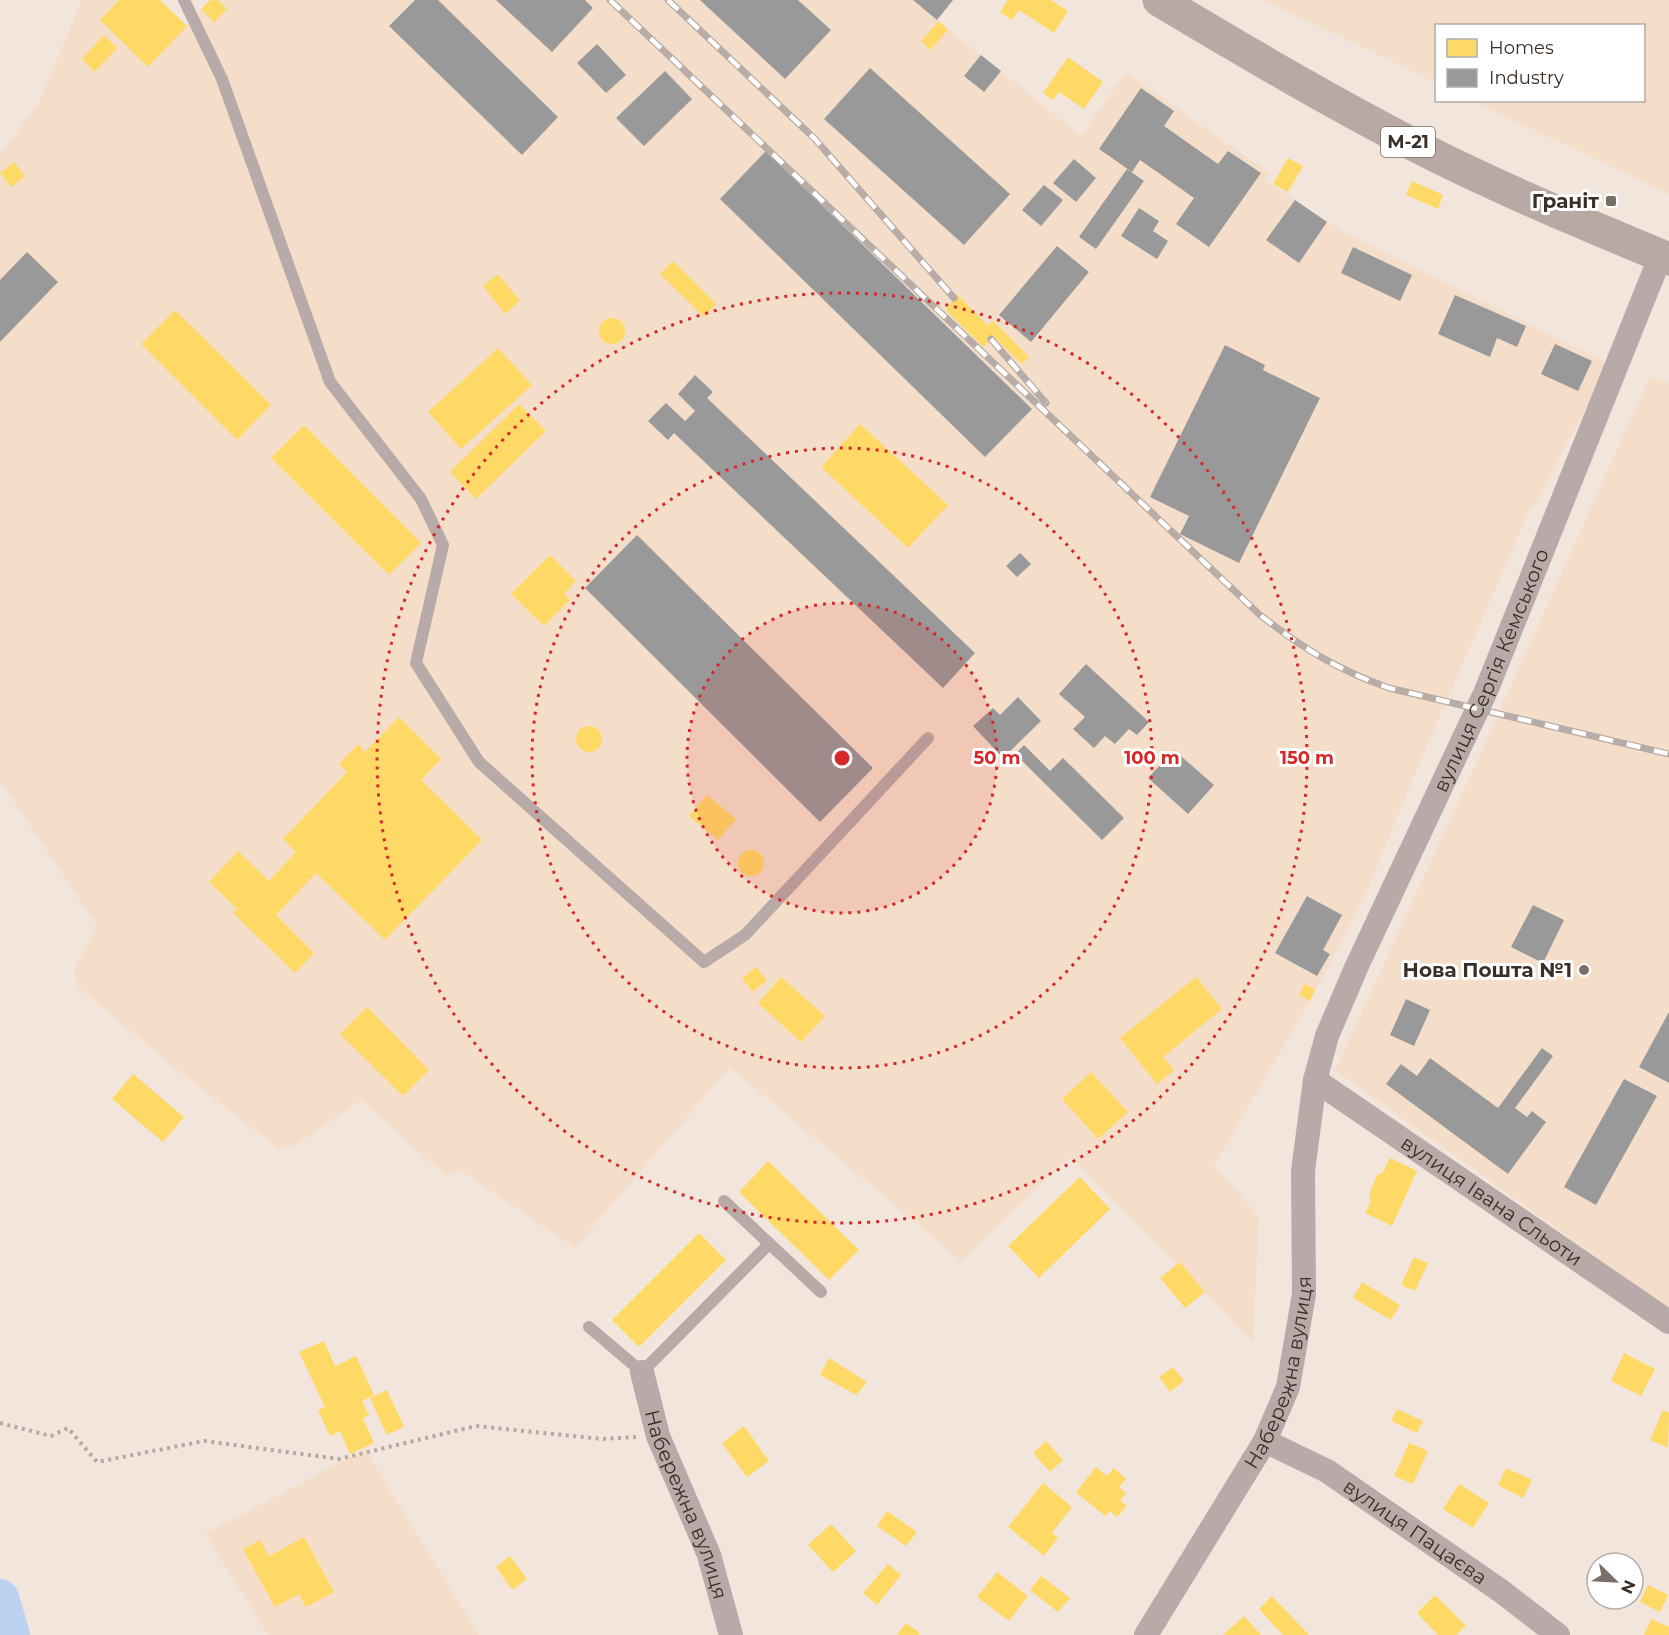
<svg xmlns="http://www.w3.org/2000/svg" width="1669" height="1635" viewBox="0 0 1669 1635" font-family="Montserrat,sans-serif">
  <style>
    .built { fill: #f5dec9 }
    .homes { fill: #ffd966 }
    .industry { fill: #999 }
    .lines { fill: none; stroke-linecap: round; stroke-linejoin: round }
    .river { stroke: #bbd2f0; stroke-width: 38 }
    .path { stroke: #b3a8a4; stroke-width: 4; stroke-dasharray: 3 4.5; stroke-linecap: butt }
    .service { stroke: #b7aaa8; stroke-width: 12 }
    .minor { stroke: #b7aaa8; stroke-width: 24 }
    .trunk { stroke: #b8a9a5; stroke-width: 33 }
    .rail-casing { stroke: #b7aca6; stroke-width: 7 }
    .rail { stroke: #fff; stroke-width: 4.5; stroke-dasharray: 14; stroke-linecap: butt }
    .ring { fill: none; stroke: #d62828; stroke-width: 3; stroke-dasharray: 3 6 }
    .poi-dot { fill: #7a6f66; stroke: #fff; stroke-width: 2 }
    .labels { text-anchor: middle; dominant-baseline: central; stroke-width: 6; stroke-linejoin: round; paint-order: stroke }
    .shield { fill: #fff; stroke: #746d67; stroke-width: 1.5 }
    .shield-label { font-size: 18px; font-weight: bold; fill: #392f26 }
    .poi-label { font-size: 20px; font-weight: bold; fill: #392f26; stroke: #fff; text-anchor: end }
    .street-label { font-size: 20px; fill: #392f26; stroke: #fff }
    .centre { fill: #d62828; stroke: #fff; stroke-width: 3 }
    .ring-label { font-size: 18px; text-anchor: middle; font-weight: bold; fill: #d62828; stroke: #fff; stroke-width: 6; stroke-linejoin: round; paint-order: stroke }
  </style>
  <rect width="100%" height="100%" fill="#f2e6dc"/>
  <g class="built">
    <polygon points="82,0 160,0 187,26 210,0 954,0 937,20 1081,136 1126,72 1269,173 1265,180 1340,230 1609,364 1537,502 1531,507 1414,776 1367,892 1310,1001 1214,1166 1259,1216 1253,1342 1070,1157 961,1261 730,1067 575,1248 460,1170 447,1177 361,1100 299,1143 280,1150 180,1072 78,987 74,976 76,965 97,926 0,781 0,155 38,104"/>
    <polygon points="1264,0 1669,0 1669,194 1473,101 1644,100 1644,26 1436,26 1436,83"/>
    <polygon points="1650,376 1669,383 1669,1309 1335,1070 1482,750"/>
    <polygon points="365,1449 479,1635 268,1635 205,1534"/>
  </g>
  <g class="homes">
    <polygon points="119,0 160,0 187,26 148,67 100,20"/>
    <polygon points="210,0 217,0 227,9 214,22 201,9"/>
    <polygon points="1008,0 1051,0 1068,11 1054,33 1019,10 1012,20 1000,12"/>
    <polygon points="939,21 948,30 930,50 921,41"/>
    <polygon points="104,35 117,48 95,72 82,59"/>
    <polygon points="1068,57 1103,82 1084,109 1059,92 1053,100 1043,93"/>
    <polygon points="1288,158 1303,166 1288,192 1273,184"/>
    <polygon points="14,162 25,176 11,187 0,173"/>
    <polygon points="1412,181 1443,195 1438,209 1406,195"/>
    <polygon points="673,261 716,304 704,317 660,274"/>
    <polygon points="498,274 520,301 505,314 483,286"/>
    <polygon points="957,294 987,325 993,321 1029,357 1022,364 994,337 983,347 946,310"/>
    <polygon points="175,310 271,405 237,440 141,344"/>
    <circle cx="612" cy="331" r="13"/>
    <polygon points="498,348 532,385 461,449 428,412"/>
    <polygon points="519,404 546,431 476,499 450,472"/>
    <polygon points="860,424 948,505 908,548 821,467"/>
    <polygon points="304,425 421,543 389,575 271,458"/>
    <polygon points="550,555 576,581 564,594 570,600 544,626 511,594"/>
    <polygon points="399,717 441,759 421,780 482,840 385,940 316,873 276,915 314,953 295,973 233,913 237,909 209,882 238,851 269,881 296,852 283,839 347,772 339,764 358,744 365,752"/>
    <circle cx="589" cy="739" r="13"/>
    <polygon points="707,795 736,819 718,840 689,816"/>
    <circle cx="751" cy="863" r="13"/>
    <polygon points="756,967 767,981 752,992 742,978"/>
    <polygon points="781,977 825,1016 801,1042 758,1003"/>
    <polygon points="1196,977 1222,1009 1163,1057 1174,1070 1157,1084 1120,1038"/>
    <polygon points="1304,984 1315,989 1310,1001 1299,995"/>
    <polygon points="367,1007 429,1070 403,1096 340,1034"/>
    <polygon points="1091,1072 1128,1112 1098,1139 1062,1099"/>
    <polygon points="133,1074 184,1117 163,1142 112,1099"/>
    <polygon points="1390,1158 1417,1171 1392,1226 1365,1213 1371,1200 1369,1194 1377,1175 1383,1172"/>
    <polygon points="768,1161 859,1250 829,1280 739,1192"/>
    <polygon points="1080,1177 1110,1209 1039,1278 1008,1246"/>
    <polygon points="699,1233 726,1260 639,1347 612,1320"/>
    <polygon points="1414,1257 1428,1263 1415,1291 1401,1285"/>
    <polygon points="1180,1262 1205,1292 1185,1308 1160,1278"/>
    <polygon points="1362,1282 1400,1305 1391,1320 1353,1298"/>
    <polygon points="324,1341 335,1366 356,1356 374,1395 362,1401 369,1416 363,1418 374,1443 350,1454 340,1431 330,1436 318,1410 325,1407 299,1352"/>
    <polygon points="1624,1353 1655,1369 1641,1396 1611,1381"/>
    <polygon points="829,1358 867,1382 856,1395 820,1375"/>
    <polygon points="1173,1367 1184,1381 1170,1392 1159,1377"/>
    <polygon points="387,1390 404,1427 387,1435 370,1398"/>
    <polygon points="1397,1409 1423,1421 1417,1433 1391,1421"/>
    <polygon points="1663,1410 1669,1413 1668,1448 1650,1440"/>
    <polygon points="744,1426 769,1461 747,1477 722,1443"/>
    <polygon points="1046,1441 1063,1460 1050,1472 1033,1453"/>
    <polygon points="1409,1443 1428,1451 1413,1484 1394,1476"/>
    <polygon points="1096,1467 1107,1476 1114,1468 1126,1479 1119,1487 1126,1493 1120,1500 1127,1506 1117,1517 1110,1511 1105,1516 1076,1492"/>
    <polygon points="1506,1468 1532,1480 1523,1498 1498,1485"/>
    <polygon points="1043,1483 1072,1507 1052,1533 1058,1538 1044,1556 1008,1527"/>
    <polygon points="1459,1484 1489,1503 1473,1528 1443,1509"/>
    <polygon points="887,1511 917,1532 906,1546 877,1526"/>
    <polygon points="831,1524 856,1551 833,1572 808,1545"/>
    <polygon points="304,1537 334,1592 306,1607 299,1594 275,1607 243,1549 260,1540 269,1556"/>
    <polygon points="510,1556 527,1579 512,1590 496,1567"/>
    <polygon points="888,1564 901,1575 877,1605 863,1593"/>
    <polygon points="997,1572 1028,1596 1009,1621 977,1597"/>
    <polygon points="1041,1576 1070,1598 1058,1612 1030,1590"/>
    <polygon points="1648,1585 1668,1595 1660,1612 1640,1602"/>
    <polygon points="1435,1595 1466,1626 1456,1635 1438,1635 1417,1613"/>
    <polygon points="1272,1596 1309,1635 1283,1635 1259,1609"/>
    <polygon points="1244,1616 1261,1635 1223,1635"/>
    <polygon points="1651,1619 1669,1627 1669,1635 1644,1635"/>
    <polygon points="906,1623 920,1633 918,1635 897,1635"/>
  </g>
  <g class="industry">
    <polygon points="415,0 438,0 558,117 522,155 389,26"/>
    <polygon points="496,0 585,0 593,8 552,52"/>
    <polygon points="700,0 798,0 831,30 785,79"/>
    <polygon points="913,0 953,0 937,20"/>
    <polygon points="597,44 626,75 606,93 577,63"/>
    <polygon points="981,55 1001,71 984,92 964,76"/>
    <polygon points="870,68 1010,194 964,245 824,119"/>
    <polygon points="665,71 692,99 644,146 616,118"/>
    <polygon points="1141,88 1174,111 1164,126 1218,164 1228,151 1261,173 1209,247 1176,224 1194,198 1140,160 1132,172 1099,149"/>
    <polygon points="766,151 1032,409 985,457 720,199"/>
    <polygon points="1074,159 1096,178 1076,202 1053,183"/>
    <polygon points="1127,169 1144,181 1096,249 1079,237"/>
    <polygon points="1044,185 1063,200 1041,226 1022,210"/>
    <polygon points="1295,200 1327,222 1299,263 1266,240"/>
    <polygon points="1139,208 1159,221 1153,231 1168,241 1157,259 1121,236"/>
    <polygon points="1057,246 1089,272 1031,342 999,315"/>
    <polygon points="1353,247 1412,275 1400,301 1341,273"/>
    <polygon points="27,252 58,282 0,342 0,280"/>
    <polygon points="1455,295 1526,326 1517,347 1497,338 1490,357 1438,334"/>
    <polygon points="1555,344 1592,361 1578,391 1541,374"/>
    <polygon points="1225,345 1265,365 1263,370 1320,398 1239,563 1180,534 1189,516 1150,497"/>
    <polygon points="695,375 713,392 707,398 975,653 943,688 674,433 668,440 648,421 666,403 685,421 695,411 678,394"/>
    <polygon points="637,535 873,768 820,822 585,588"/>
    <polygon points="1020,553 1031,564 1017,577 1006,566"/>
    <polygon points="1086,664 1149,722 1137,735 1129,729 1115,744 1105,736 1094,748 1073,729 1085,717 1059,694"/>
    <polygon points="1018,697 1041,721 1003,758 973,726 993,708 1000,715"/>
    <polygon points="1024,745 1050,771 1063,758 1124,818 1102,840 1015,754"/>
    <polygon points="1174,750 1214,785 1188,814 1148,778"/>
    <polygon points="1307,896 1342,915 1323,950 1330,954 1317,976 1275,953"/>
    <polygon points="1533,905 1564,920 1543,963 1511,947"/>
    <polygon points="1406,999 1430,1010 1414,1046 1390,1035"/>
    <polygon points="1669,1012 1669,1083 1639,1067"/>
    <polygon points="1542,1048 1553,1056 1515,1108 1527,1117 1532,1111 1546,1122 1508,1174 1386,1084 1401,1064 1417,1076 1430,1058 1498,1108"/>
    <polygon points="1624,1079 1657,1096 1596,1205 1564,1187"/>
  </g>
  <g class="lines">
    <polyline class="river" points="0,1598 11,1635"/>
    <polyline class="path" points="0,1423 51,1436 68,1428 97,1462 204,1441 339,1459 476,1426 602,1439 636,1437"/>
    <g class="service">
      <polyline points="184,0 222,79 330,382 421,499 443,545 416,663 479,762 704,962 745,935 928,738"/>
      <polyline points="724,1201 821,1292"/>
      <polyline points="589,1327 642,1372 769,1244"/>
    </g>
    <g class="minor">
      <path id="s1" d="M1315 1080 1669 1322"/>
      <path id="s2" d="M642 1372 658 1436 709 1555 731 1635"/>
      <path id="s3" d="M1265 1441 1327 1471 1501 1591 1558 1635"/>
      <path id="s4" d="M1146 1635 1265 1441 1288 1387 1304 1294 1303 1171 1315 1080 1327 1036 1356 968 1486 691 1661 255"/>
    </g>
    <path class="trunk" d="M1159 0C1251 55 1344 110 1440 158 1515 195 1592 227 1669 259"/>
    <g class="rail-casing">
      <g id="rail">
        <path d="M610 0 1260 615C1304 649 1336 669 1389 688L1669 754"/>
        <polyline points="668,0 814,138 954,298"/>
        <polyline points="991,339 1046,403"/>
      </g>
    </g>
    <use href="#rail" class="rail"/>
  </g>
  <circle cx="842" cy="758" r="155" fill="#d62828" fill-opacity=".12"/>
  <g class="ring">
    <circle cx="842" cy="758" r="155"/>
    <circle cx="842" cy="758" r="310"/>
    <circle cx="842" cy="758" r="465"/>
  </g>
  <g class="poi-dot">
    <rect x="1605" y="195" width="12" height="12" rx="3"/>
    <circle cx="1584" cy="970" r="6"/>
  </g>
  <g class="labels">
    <rect class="shield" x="1381" y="127" width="54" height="30" rx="4.5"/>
    <g class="shield-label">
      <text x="1408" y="142">М-21</text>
    </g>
    <g class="poi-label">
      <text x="1599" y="201">Граніт</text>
      <text x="1572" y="970">Нова Пошта №1</text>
    </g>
    <g class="street-label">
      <text stroke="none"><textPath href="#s4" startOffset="1042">вулиця Сергія Кемського</textPath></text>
      <text stroke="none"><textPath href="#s1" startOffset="214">вулиця Івана Сльоти</textPath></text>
      <text stroke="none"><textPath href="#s4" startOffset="298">Набережна вулиця</textPath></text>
      <text stroke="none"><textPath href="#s2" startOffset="140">Набережна вулиця</textPath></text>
      <text stroke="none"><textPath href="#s3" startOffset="176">вулиця Пацаєва</textPath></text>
    </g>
  </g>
  <circle cx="842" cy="758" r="9" class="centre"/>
  <g class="ring-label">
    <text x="997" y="764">50 m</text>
    <text x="1152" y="764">100 m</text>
    <text x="1307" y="764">150 m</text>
  </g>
  <rect x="1435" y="24" width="210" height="78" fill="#ffffff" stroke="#b0aca8" stroke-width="1.5"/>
  <rect x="1447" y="39" width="30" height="18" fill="#ffd966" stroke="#b0aca8" stroke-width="1.5"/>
  <text x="1489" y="54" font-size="18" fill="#392f26">Homes</text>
  <rect x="1447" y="69" width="30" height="18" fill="#999999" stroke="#b0aca8" stroke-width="1.5"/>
  <text x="1489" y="84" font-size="18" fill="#392f26">Industry</text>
  <g transform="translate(1615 1581) rotate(114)"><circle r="28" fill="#ffffff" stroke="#b0aca8" stroke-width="1.5"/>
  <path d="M0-4.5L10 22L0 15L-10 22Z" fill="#7a6f66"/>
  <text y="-9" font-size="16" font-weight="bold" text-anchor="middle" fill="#392f26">N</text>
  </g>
</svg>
